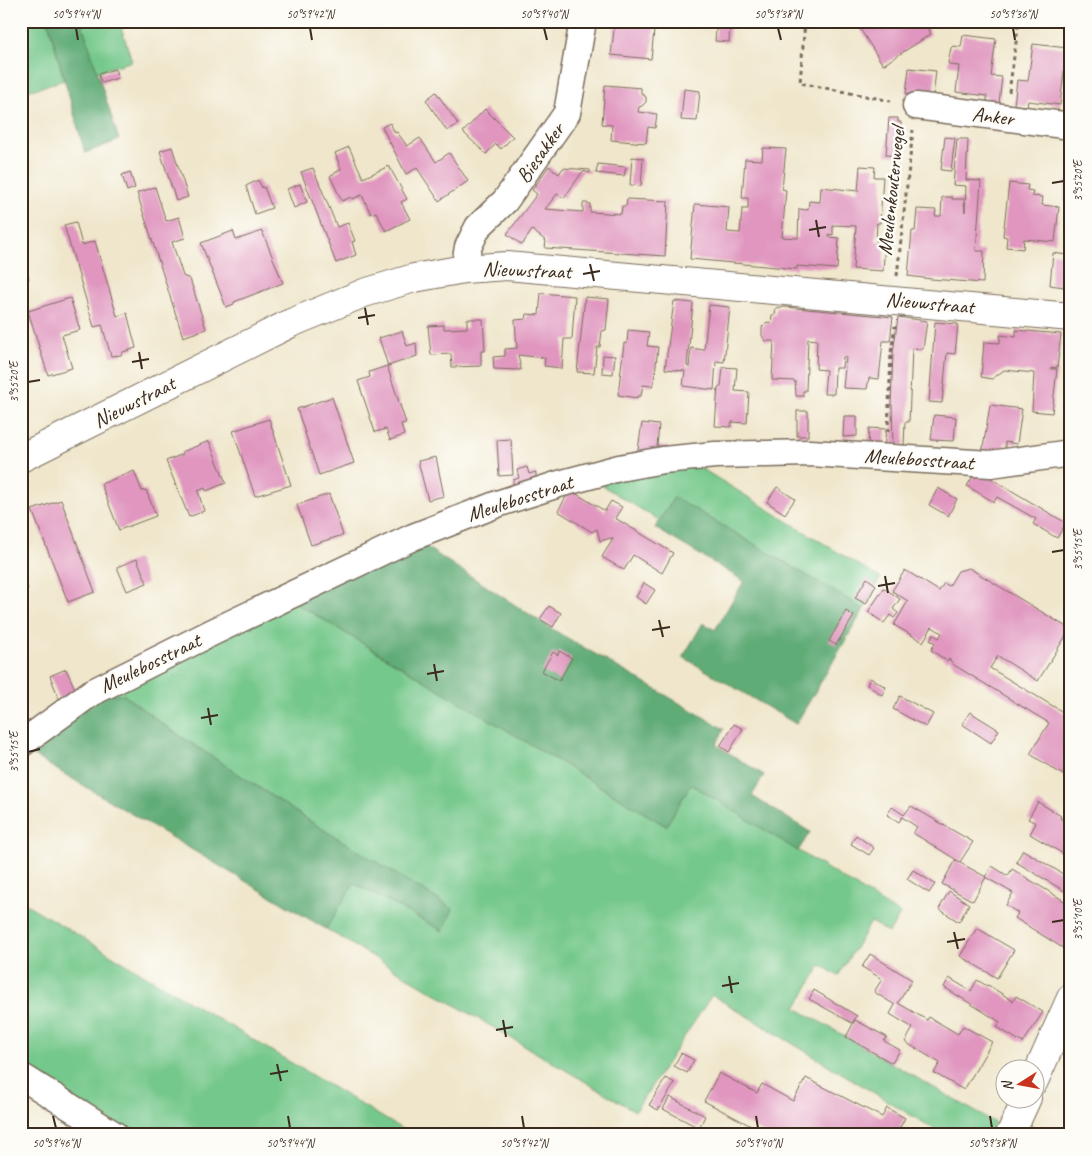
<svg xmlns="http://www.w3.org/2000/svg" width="1092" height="1156" viewBox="0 0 1092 1156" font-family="Caveat,sans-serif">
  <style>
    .green { fill: #75c88b; stroke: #587954 }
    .forest { fill: #60ac77; stroke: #4e6b4a }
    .building { fill: #e096bf }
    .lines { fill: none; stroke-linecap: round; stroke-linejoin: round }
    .minor-casing { stroke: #7a6c5b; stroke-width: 29 }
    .tertiary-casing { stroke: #7a6c5b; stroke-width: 30 }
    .path { stroke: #7a6c5b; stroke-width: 3; stroke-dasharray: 4 4; stroke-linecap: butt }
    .minor { stroke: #fff; stroke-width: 26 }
    .tertiary { stroke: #fff; stroke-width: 28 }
    .ticks { fill: none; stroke: #3b2a1e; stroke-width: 2 }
    .labels { text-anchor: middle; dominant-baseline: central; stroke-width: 5; stroke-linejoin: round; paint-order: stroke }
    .street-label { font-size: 21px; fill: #3b2a1e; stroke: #fdfcf7 }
    .neatline { fill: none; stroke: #3b2a1e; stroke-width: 2 }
    .ticks-label { font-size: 12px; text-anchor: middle; fill: #3b2a1e }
  </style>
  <rect width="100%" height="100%" fill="#fdfcf7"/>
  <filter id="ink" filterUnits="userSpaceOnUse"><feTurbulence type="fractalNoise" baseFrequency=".02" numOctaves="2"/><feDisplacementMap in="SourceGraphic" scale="10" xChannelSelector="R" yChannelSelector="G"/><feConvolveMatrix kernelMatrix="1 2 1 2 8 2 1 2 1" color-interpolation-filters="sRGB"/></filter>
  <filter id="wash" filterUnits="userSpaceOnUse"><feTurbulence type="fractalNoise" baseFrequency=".0096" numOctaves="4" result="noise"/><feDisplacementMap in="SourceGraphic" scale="20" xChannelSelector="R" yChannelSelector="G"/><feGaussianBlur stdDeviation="1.12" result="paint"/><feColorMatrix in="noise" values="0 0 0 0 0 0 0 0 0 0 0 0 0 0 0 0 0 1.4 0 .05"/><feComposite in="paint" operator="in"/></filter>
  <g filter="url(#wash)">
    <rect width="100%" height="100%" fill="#efe6cb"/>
    <g class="green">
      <polygon points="21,21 48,21 64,80 21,93"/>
      <polygon points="81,21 119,21 132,61 97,72"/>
      <polygon points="691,462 880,578 864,609 674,497 660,521 598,483"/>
      <polygon points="294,602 666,826 691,784 900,914 889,933 871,922 838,976 821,965 796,1008 995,1123 989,1135 944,1135 712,995 635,1111 326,929 354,883 443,931 453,909 308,820 164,725 124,695 106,694"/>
      <polygon points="21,901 412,1135 132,1135 21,1066"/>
    </g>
    <g class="forest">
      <polygon points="48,21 81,21 119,140 85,153"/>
      <polygon points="674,497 864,609 796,724 683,657 703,623 715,630 744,581 655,528"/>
      <polygon points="418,542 552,629 724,729 716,745 764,775 752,796 810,832 798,851 691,784 666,826 294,602"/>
      <polygon points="106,694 124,695 164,725 308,820 453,909 443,931 354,883 326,929 27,752"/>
    </g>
    <g id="blocks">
      <g class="building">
        <polygon points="615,21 655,21 651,59 611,55"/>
        <polygon points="717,21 730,22 729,42 715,41"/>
        <polygon points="855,21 923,21 931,34 883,65"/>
        <polygon points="963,35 996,39 991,76 1002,77 999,103 987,101 987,96 956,92 959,66 950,65 948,63 951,48 953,46 961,47"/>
        <polygon points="1033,44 1067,48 1060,105 1028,101 1027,106 1014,105 1017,80 1028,81"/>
        <polygon points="909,68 936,71 933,96 906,94"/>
        <polygon points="115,69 118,78 101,83 99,74"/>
        <polygon points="605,85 641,88 641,93 646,97 646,102 642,106 639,107 638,112 657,114 655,128 648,127 646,143 611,140 612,125 602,124"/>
        <polygon points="684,89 700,91 697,121 681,120"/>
        <polygon points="436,92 458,124 447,131 426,100"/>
        <polygon points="485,109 513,137 501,149 496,144 486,154 463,132"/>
        <polygon points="889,118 898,118 898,122 901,122 899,156 886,155"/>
        <polygon points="390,123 395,133 397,132 407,146 420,138 436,162 449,153 468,181 439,201 417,168 406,174 382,127"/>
        <polygon points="945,137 955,138 951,171 941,170"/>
        <polygon points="957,139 968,139 966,180 981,181 976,251 984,251 983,283 931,279 908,276 912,231 915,231 917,209 936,210 935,216 941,216 942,197 952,197 952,199 964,199 965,212 966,186 953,185"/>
        <polygon points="172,147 188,197 176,201 160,151"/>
        <polygon points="349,147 363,178 389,166 407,199 401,202 410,219 386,231 376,212 371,214 362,195 352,199 351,197 342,201 330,176 341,169 335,153"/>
        <polygon points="763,148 786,149 782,189 786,190 782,237 798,238 799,209 808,210 809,201 820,202 821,187 858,191 860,166 875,167 874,177 883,177 880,223 877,223 876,241 885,242 883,271 853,269 856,226 833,225 833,235 829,234 829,237 839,238 837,269 797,266 797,269 690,259 695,204 729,207 727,232 740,233 742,209 748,209 748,198 742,198 745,159 762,160"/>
        <polygon points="632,157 643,158 641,186 630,185"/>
        <polygon points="598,164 626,167 624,176 596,173"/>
        <polygon points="549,166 559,174 563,168 590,170 590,173 583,171 564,198 557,194 545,209 583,212 583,203 587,203 590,204 590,212 621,214 622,206 626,206 627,199 668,201 665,256 545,248 546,241 532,230 522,245 507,234 537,194 532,190"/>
        <polygon points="313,168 337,227 348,223 355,241 352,242 356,255 336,263 301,172"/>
        <polygon points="130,172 135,188 127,191 122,175"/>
        <polygon points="258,180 262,188 264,187 272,208 255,214 246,186"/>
        <polygon points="1066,181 1071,182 1071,201 1064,200"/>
        <polygon points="1009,183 1028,185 1027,190 1033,191 1032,196 1043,197 1042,205 1059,207 1055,242 1024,239 1023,249 1006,247 1007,237 1003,236"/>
        <polygon points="300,184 307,202 294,208 287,189"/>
        <polygon points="155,187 166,221 179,217 185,238 172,242 183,276 190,279 206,329 183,337 137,193"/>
        <polygon points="76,222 82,245 95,241 117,316 127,313 136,348 123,352 121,355 111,356 102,325 94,327 64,225"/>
        <polygon points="233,231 236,240 262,231 283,283 234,302 234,304 226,307 201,243"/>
        <polygon points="1069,236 1071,236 1071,288 1050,285 1053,253 1067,255"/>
        <polygon points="24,261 29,279 21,282 21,262"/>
        <polygon points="21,283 28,304 21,306"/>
        <polygon points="541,293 575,296 572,339 564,339 562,368 544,366 545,358 518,355 521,370 494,369 493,357 505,356 505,349 517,348 515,320 526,319 527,314 539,315"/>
        <polygon points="585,297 609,299 606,330 602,331 600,347 597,347 594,373 577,372"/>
        <polygon points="70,298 80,330 62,335 72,368 48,375 28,311"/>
        <polygon points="674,301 693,303 687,366 689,367 691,348 704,350 709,305 730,307 724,362 716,361 714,390 683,386 685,371 665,369"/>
        <polygon points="785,307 893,317 890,341 883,341 879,379 869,378 867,389 843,388 846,357 843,357 842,368 835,368 834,394 824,394 826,370 816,369 817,340 808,339 806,391 803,391 803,396 796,396 795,381 772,380 774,341 766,341 762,336 762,327 767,322 771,323 772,315 775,315 776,308"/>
        <polygon points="898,317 927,321 923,349 912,348 909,422 905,422 904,445 893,445 892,405 891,405 893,353"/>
        <polygon points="467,319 483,319 485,351 481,351 481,366 452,367 451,354 431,355 428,326 444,325 444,329 467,328"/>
        <polygon points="935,322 958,324 955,354 947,353 942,403 929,402"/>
        <polygon points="628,330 649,332 647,346 658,347 654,382 652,386 643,385 641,396 637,396 637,398 618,395 624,343 627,344"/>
        <polygon points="1016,330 1061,334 1057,368 1051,367 1051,369 1057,369 1052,413 1032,411 1034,373 1004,370 992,379 981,377 984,342 1000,343 1000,335 1016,337"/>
        <polygon points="402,331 407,346 416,343 417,356 388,366 379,338"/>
        <polygon points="603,355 615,356 613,374 602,373"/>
        <polygon points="387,366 406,423 401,424 404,435 390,440 386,429 375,432 358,381 370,377 369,372"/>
        <polygon points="723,367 737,368 735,391 749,392 747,423 732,422 731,427 715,426 718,387 721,387"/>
        <polygon points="1067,379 1071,379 1071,403 1065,402"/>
        <polygon points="332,397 354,463 319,475 297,409"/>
        <polygon points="990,405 1022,409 1017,444 1005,442 1005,458 982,454"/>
        <rect x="797" y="411" width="11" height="25"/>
        <polygon points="934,415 956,417 954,441 931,440"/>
        <polygon points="844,416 857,416 857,436 843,437"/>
        <polygon points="269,419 291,485 255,496 233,431"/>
        <polygon points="642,423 659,425 657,446 668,446 668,454 637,456"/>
        <polygon points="869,428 886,429 884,449 868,448"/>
        <polygon points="1071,433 1071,446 1067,447 1065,434"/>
        <polygon points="511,439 513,475 499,476 497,440"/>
        <polygon points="209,441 226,483 206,491 205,488 198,491 204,511 189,517 166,461 183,454 182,452"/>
        <polygon points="436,457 444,496 428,500 418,461"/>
        <polygon points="527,467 529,474 536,472 536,485 513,492 513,480 519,478 517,470"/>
        <polygon points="977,470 1066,523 1057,538 1033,524 1036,519 997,497 994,502 967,486"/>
        <polygon points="134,471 142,491 146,490 156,516 119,530 101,484"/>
        <polygon points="777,487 795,499 785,514 767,502"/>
        <polygon points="938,488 957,499 948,516 929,505"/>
        <polygon points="570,490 605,511 611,501 622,507 615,518 673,553 662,573 633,555 624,570 602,557 613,539 611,538 600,541 597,529 592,532 558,511"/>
        <polygon points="329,494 343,535 311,545 297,505"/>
        <polygon points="61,500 95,592 68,602 32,510"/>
        <polygon points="137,559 147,583 127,591 117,567"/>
        <polygon points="969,568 1070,629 1038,681 998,656 990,668 1071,717 1071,780 1030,754 1049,723 954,665 949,659 947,661 931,650 935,643 930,640 933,634 939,638 942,633 932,627 923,642 894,625 908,601 892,591 905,570 939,591 944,583 949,586 958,571"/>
        <polygon points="21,574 28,589 25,590 21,583"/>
        <polygon points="867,578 876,585 866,604 855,598"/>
        <polygon points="644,583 655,590 646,604 636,597"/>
        <polygon points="884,588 900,599 893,609 898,613 894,618 890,615 884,623 868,612"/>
        <polygon points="549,606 561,613 553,627 540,619"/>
        <polygon points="846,611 854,616 836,645 829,641"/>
        <polygon points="559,651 572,658 559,681 542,671 553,652 558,655"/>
        <polygon points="66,669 77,693 60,701 50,676"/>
        <polygon points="870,678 886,687 882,695 867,685"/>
        <polygon points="900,696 933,714 926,727 893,709"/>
        <polygon points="970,712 999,730 991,743 962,724"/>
        <polygon points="734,724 743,729 729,752 720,746"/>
        <polygon points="1038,802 1061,816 1060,818 1071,825 1070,858 1030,834 1036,823 1028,819"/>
        <polygon points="911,806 973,842 960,862 913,833 917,827 902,817 899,822 887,815 892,807 904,815"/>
        <polygon points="856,835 874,848 869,855 851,844"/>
        <polygon points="1023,850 1063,874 1067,867 1071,869 1071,895 1016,862"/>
        <polygon points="955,860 986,877 973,901 942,884"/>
        <polygon points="992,866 1008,876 1012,869 1071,905 1071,941 1066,950 1015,918 1018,913 1006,905 1013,893 985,877"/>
        <polygon points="913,870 935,884 929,893 907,879"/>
        <polygon points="949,891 969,904 959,922 939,909"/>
        <polygon points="977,928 1014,950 997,978 960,956"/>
        <polygon points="870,954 912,980 898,1003 927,1020 929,1017 958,1034 963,1026 992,1042 964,1090 934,1073 940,1063 905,1042 913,1028 890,1014 895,1005 874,992 882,979 862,967"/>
        <polygon points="949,978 971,991 977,980 987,986 988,985 1013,1001 1016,996 1043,1012 1023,1043 997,1027 1000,1022 944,987"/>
        <polygon points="814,990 857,1016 852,1023 809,999"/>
        <polygon points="855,1020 887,1037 884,1041 900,1050 892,1063 846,1037"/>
        <polygon points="681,1053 694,1060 687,1073 674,1066"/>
        <polygon points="719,1073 757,1093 762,1084 793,1101 806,1078 882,1117 887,1108 905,1118 896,1135 768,1135 704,1101"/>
        <polygon points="666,1078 675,1083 658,1110 649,1105"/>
        <polygon points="670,1097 705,1116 699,1128 663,1109"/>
      </g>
    </g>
  </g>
  <g filter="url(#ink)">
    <use href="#blocks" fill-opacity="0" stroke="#7a6c5b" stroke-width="1"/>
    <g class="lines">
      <g class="minor-casing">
        <g id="minor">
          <polyline points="916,106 1071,126"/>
          <polyline points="464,269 468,247 478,227 505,201 567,113 583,21"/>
          <polyline points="21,744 91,693 213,632 413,537 500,503 559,484 619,468 663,460 715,455 810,453 991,464 1071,453"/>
          <polyline points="21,1076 115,1135"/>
        </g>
      </g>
      <g class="tertiary-casing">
        <g id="tertiary">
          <polyline points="21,458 291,323 364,293 414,278 464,269 507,266 1071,317"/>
          <polyline points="1034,1081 1071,998"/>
          <polyline points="1010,1135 1027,1098"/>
        </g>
      </g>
      <g class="path">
        <polyline points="805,21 800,83 891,101"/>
        <polyline points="1009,92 1019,21"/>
        <polyline points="897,276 913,130"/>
        <polyline points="888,432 891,353 895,326"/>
      </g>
      <use href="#minor" class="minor"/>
      <use href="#tertiary" class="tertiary"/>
    </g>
  </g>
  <path class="ticks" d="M76 28 78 40M310 28 312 40M544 28 547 40M778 28 781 40M1013 28 1015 40M1052 183 1064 181M816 220 819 237M809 230 826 227M590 264 594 281M583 274 600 271M365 308 368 325M358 318 375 315M139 352 142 369M132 362 149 359M28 382 40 380M1052 552 1064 550M885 576 888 593M878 586 895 583M659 620 663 637M652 630 670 627M434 664 437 681M427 674 444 671M208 708 211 725M201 718 218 715M28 752 40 749M1052 922 1064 920M954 932 958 949M947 942 965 939M729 976 732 993M722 986 739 983M503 1020 506 1037M496 1030 513 1027M277 1064 281 1081M270 1074 288 1071M53 1116 56 1128M288 1116 290 1128M522 1116 524 1128M756 1116 758 1128M990 1116 992 1128"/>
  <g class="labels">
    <g class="street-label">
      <text transform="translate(993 116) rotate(7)">Anker</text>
      <text transform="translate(540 153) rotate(-55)">Biesakker</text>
      <text transform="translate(891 191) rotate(-84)">Meulenkouterwegel</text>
      <text transform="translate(527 270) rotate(2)">Nieuwstraat</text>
      <text transform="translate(930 303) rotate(5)">Nieuwstraat</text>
      <text transform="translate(134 402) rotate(-27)">Nieuwstraat</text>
      <text transform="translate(919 459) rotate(4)">Meulebosstraat</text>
      <text transform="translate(520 498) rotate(-18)">Meulebosstraat</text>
      <text transform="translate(150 663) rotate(-26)">Meulebosstraat</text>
    </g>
  </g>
  <rect width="1092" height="1156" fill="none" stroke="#fdfcf7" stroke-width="55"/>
  <g transform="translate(1020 1084) rotate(259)"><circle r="24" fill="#fdfcf7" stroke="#afa8a0"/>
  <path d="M0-4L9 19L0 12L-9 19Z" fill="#c8321e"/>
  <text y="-8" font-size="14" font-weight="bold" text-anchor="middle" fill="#3b2a1e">N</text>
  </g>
  <rect x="28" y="28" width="1036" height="1100" class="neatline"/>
  <g class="ticks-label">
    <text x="76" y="18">50°59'44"N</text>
    <text x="310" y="18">50°59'42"N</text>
    <text x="544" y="18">50°59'40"N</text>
    <text x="778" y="18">50°59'38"N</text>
    <text x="1013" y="18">50°59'36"N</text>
    <text transform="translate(1078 181) rotate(-90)" y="4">3°55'20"E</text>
    <text transform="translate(14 382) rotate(-90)" y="4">3°55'20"E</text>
    <text transform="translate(1078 550) rotate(-90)" y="4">3°55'15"E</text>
    <text transform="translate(14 752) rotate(-90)" y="4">3°55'15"E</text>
    <text transform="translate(1078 920) rotate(-90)" y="4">3°55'10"E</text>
    <text x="56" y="1147">50°59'46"N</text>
    <text x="290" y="1147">50°59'44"N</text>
    <text x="524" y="1147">50°59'42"N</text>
    <text x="758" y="1147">50°59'40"N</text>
    <text x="992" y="1147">50°59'38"N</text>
  </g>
</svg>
